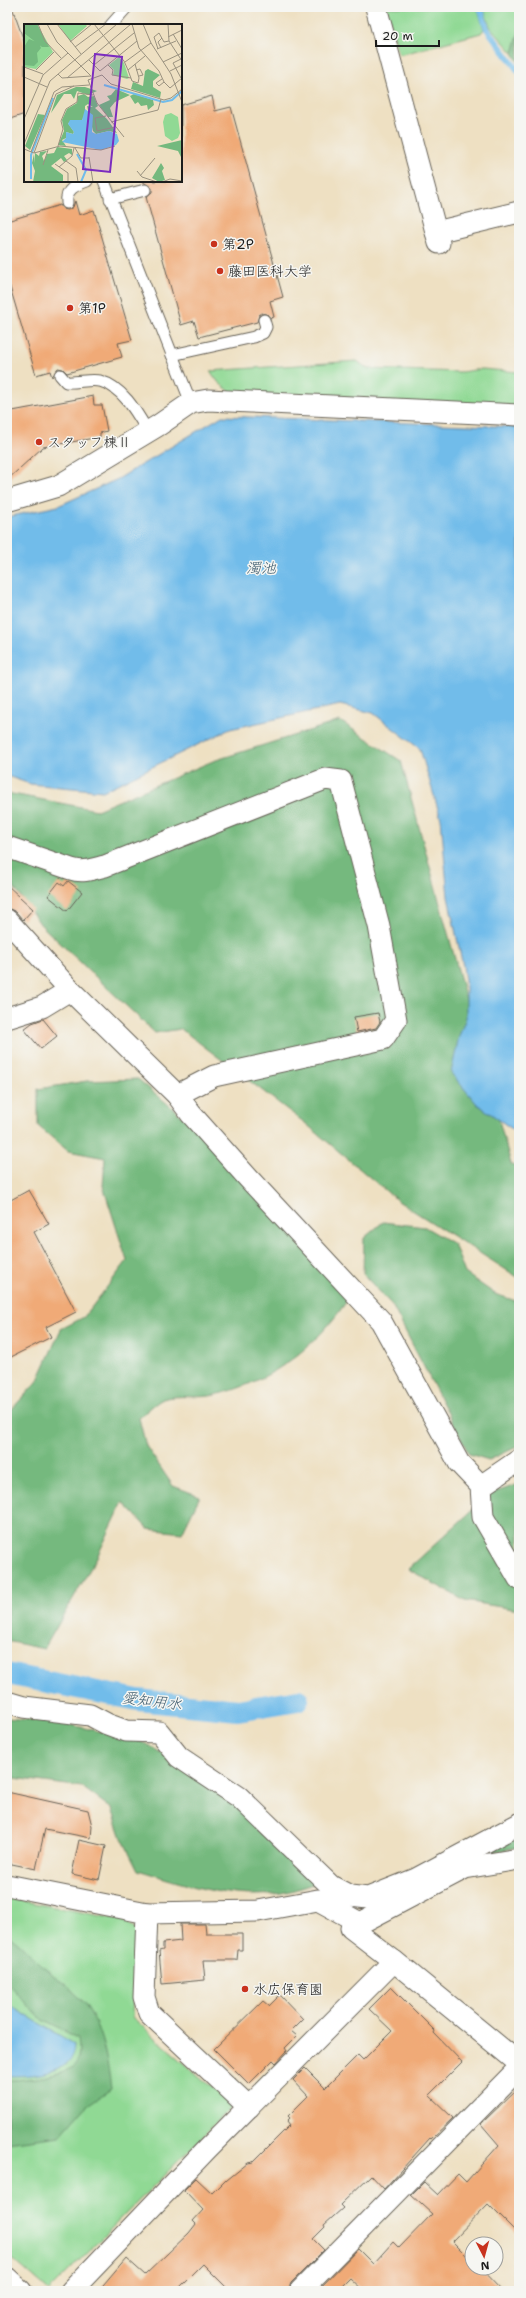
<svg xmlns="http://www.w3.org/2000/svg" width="526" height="2298" viewBox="0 0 526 2298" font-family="'Shantell Sans','Klee One',sans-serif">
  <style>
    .green { fill: #90d994; stroke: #567a58 }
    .forest { fill: #74b97e; stroke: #486a4d }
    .water { fill: #71bcea; stroke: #466c83 }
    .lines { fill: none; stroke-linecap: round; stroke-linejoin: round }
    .stream { stroke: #71bcea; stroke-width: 6 }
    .canal { stroke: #71bcea; stroke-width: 22 }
    .building { fill: #f0aa77 }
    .service-casing { stroke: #666156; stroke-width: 13 }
    .minor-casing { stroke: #666156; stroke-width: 23 }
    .service { stroke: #fff; stroke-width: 11 }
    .minor { stroke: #fff; stroke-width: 21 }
    .poi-dot { fill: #c8321e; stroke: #f6f6f2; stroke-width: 1.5 }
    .labels { text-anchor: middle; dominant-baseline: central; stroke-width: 3; stroke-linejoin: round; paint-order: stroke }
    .poi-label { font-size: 14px; fill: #1c1c1c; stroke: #f6f6f2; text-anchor: start }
    .water-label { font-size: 15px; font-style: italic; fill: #3e5c6e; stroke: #f6f6f2 }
    .inset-river { fill: none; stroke: #71bcea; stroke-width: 2 }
    .inset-road { fill: none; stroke: #9a9280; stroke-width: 1 }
    .view { fill: #7b2cbf; fill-opacity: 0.15; stroke: #7b2cbf; stroke-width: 2 }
    .inset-edge { fill: none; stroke: #1c1c1c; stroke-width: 2 }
  </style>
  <rect width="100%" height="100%" fill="#f6f6f2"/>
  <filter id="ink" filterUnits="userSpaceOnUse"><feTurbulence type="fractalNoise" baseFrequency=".025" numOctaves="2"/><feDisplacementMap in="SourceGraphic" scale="8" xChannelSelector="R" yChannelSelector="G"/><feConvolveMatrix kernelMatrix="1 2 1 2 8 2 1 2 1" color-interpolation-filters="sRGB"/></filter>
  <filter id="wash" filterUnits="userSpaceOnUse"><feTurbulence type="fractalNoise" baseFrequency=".012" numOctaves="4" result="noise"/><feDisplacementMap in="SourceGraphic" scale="16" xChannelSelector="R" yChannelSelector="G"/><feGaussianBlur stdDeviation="0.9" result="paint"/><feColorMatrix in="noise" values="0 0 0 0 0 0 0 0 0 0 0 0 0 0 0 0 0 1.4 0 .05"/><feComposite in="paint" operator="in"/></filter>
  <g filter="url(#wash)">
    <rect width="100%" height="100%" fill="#eee0c2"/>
    <g class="green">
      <polygon points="386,7 477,7 484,29 481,33 399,55"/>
      <polygon points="483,7 519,7 519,32 513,53 490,27"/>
      <polygon points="357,361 368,369 461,372 482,369 519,372 519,410 235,395 219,383 210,371"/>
      <polygon points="7,1898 123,1920 136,1929 132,2017 233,2106 49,2291 7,2254"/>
    </g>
    <g class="forest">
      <polygon points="519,32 519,63 513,53"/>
      <polygon points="340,721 401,761 511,1164 519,1169 519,1278 398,1201 305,1123 181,1029 155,1033 41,925 7,878 7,793 97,810 213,761"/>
      <path d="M138 1079 208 1138 350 1296C319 1345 272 1382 215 1395 200 1399 177 1394 163 1399 155 1403 146 1412 139 1418L146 1446 173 1486 200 1496 182 1533 148 1529 123 1502 97 1557 44 1649 7 1641V1412L11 1410 37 1382 61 1329 84 1317 127 1261 103 1186 105 1158 68 1151 38 1126V1089L87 1081Z"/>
      <polygon points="383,1222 425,1227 454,1244 465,1273 495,1294 519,1302 519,1446 489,1460 469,1454 392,1305 363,1274 364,1238"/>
      <polygon points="519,1484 519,1610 465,1601 408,1569 490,1494"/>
      <path d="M7 1718 58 1722 142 1741 227 1794 316 1883C303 1887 288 1893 274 1894 226 1899 184 1884 138 1870L122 1838 112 1809 82 1787 7 1777Z"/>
      <polygon points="519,1836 519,1847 483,1854"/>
      <path d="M7 1934C21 1943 30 1954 41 1965 57 1979 80 1993 90 2012 103 2035 108 2063 111 2089L86 2106 60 2136 7 2143V2080C22 2080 67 2077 76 2063 80 2055 79 2047 78 2038L42 2020 7 1983Z"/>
    </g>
    <g class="water">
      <polygon points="222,416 519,427 519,1134 477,1104 451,1073 459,1036 466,1018 466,988 463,966 448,897 441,819 420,749 373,713 340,705 230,729 103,791 30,784 7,776 7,517 58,506 118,479"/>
      <path d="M7 2004 74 2044C74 2076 30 2076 7 2076Z"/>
    </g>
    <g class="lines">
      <polyline class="stream" points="480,7 487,29 519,72"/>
      <polyline class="canal" points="7,1674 138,1700 238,1710 298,1700"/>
    </g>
    <g id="blocks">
      <g class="building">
        <polygon points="7,7 12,7 25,44 25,114 7,120"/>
        <polygon points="212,96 215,111 231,107 283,297 270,301 274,317 271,318 269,315 262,313 259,315 257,322 199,337 194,321 181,325 146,197 152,192 152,188 142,181 181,181 181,105"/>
        <polygon points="75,201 79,215 94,210 132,340 118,343 122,357 67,373 63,369 58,368 52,377 50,371 36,375 7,277 7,221 60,205 63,209 68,210 73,207"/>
        <polygon points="93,396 94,405 102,405 107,431 100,433 100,437 43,447 7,480 7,412"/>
        <polygon points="68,881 82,892 67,911 48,896 59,882 64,886"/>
        <polygon points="7,885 33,909 23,920 16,912 7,908"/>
        <polygon points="378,1013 380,1022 376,1028 357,1032 354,1017"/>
        <polygon points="43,1019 57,1036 41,1049 24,1029 32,1023"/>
        <polygon points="29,1190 49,1224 34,1232 76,1312 46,1327 51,1337 7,1359 7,1202"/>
        <polygon points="7,1792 88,1810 92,1826 91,1838 45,1829 36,1869 7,1863"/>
        <polygon points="79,1840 106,1846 99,1880 72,1874"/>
        <polygon points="180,1924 205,1924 206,1934 242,1934 242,1950 238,1950 237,1960 203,1960 205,1980 162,1984 159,1951 163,1950 163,1943 181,1941"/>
        <polygon points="391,1987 435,2031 434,2033 462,2062 429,2095 453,2118 431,2139 430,2138 384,2189 371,2175 340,2205 343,2208 324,2225 325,2227 313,2239 324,2250 291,2283 288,2291 230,2291 203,2264 176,2291 98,2291 126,2258 145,2275 189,2233 196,2224 193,2221 203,2210 184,2190 196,2178 212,2193 226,2179 227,2180 248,2163 253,2162 290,2125 287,2121 290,2118 288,2116 308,2096 293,2080 305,2068 325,2088 358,2055 363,2060 392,2031 369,2009"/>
        <polygon points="280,1995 303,2019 291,2031 297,2036 285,2048 287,2051 276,2063 273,2060 249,2084 214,2049 263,2001 269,2006"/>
        <polygon points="519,2087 519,2235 488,2204 452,2241 472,2261 472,2268 480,2268 502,2291 364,2291 350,2278 337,2291 317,2291 358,2249 373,2264 393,2242 399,2248 432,2214 411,2195 424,2182 438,2195 458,2174 466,2182 499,2145 481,2124"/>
      </g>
    </g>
  </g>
  <g filter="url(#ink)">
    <use href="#blocks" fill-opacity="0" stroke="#666156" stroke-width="1"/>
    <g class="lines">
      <g class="service-casing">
        <g id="service">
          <polyline points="111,25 127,7"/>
          <polyline points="104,181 191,403"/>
          <polyline points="110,199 145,190"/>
          <path d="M67 203C65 189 76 185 87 181"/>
          <polyline points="172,355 254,337 263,333 266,327 264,320"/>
          <path d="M60 375 66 382C77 383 89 379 100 381 123 387 137 413 148 432"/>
        </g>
      </g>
      <g class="minor-casing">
        <g id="minor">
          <polyline points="376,7 439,243"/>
          <polyline points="436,232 519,212"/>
          <polyline points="7,501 58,486 159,425 191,403 208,400 519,415"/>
          <path d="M7 847 71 869C83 873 93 869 105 866L325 779 341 781 379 926 396 1020 383 1039 214 1076 177 1095"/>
          <polyline points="7,920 70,990 177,1095 191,1114 249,1179 381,1321 459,1463 481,1486 483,1517 519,1579"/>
          <polyline points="7,1018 42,1007 70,990"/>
          <polyline points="481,1486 519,1460"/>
          <polyline points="7,1702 24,1707 90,1715 107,1724 126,1731 159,1732 179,1757 239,1797 331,1886 350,1896 368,1898 416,1879 519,1824"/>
          <polyline points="7,1885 147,1913 144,1997 149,2013 249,2107"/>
          <polyline points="147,1913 258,1911 318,1900 360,1923"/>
          <polyline points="394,1961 351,1928 465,1868 519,1859"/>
          <polyline points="7,2278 21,2291"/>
          <polyline points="71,2291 207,2149 394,1961 519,2063"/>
          <polyline points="300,2291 519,2068"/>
        </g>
      </g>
      <use href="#service" class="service"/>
      <use href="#minor" class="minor"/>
    </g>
  </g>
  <g class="poi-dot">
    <circle cx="214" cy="244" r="4"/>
    <circle cx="220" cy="271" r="4"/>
    <circle cx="70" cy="308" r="4"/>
    <circle cx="39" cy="442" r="4"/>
    <circle cx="245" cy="1989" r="4"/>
  </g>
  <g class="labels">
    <g class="poi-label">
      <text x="222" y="244">第2P</text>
      <text x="228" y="271">藤田医科大学</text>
      <text x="78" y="308">第1P</text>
      <text x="47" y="442">スタッフ棟Ⅱ</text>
      <text x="253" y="1989">水広保育園</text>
    </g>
    <g class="water-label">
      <text x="261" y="568">濁池</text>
      <text transform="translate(152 1701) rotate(7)">愛知用水</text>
    </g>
  </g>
  <g transform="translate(24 24)">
    <rect width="158" height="158" fill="#eee0c2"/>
    <path d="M13 0 29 28 12 45 0 43V1ZM34 0H61L63 2 46 17ZM95 33 100 39 105 54 103 55 89 51 90 46 85 41ZM147 89 154 93 156 109 154 114 148 117 141 112 139 98 141 91Z" fill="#90d994"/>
    <path d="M13 0 25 23H18L0 9V1ZM5 15 15 19 17 24 13 29 14 38 10 42 0 41V23ZM124 45 136 51 129 57V63L137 68 136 74 107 65 109 58 119 62 121 47ZM52 63H61L73 67 64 71 53 67 50 75 47 70H40L27 89 33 71ZM92 65 106 71 91 78 86 84 89 93H84L75 81 86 76 83 72 87 71ZM60 70 64 73 70 72 74 82 71 84 83 95 93 109 85 107 72 110 69 107 63 82 69 83 64 80 61 82V91L58 96 44 99 50 108 49 110 42 108V114L38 116 42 122 34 121 40 107 38 96 43 85 53 79 54 72ZM110 70 129 76 130 81 124 86 123 81 117 82 114 78 111 80 106 72ZM14 90 21 91 6 126 1 122ZM158 116V135L154 127 133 122ZM33 123 48 125V131L45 129 40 132 43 136 40 138 37 134 27 142 39 151V158H9L11 147 8 139 10 130 11 139V129L15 132 16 128 23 127 18 132 20 137 23 130 30 129ZM137 139 140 144 138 147 141 156 135 158 128 154Z" fill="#74b97e"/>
    <path d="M61 85 69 91 68 108 72 110 85 107 93 110 95 117 92 121 77 126 38 118 42 114V108L49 110 50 108 44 100 46 96H58Z" fill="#71bcea"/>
    <path class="inset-river" d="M80 61 139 78 148 76 158 67M53 130 62 146 57 158M7 155V131L29 74"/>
    <path class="inset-road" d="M14 0 21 17 37 34M23 0 33 18 67 52M33 0 57 30M70 0 100 37 104 46 121 32M108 0 115 24 135 47 140 58 146 64 158 54M119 0 127 19 147 50 158 78M144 0 145 17 158 37M149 10 158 25M144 13 158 6M46 18 68 0M51 23 82 0M137 24 134 18 138 14M133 25 152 17M134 25 130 13 135 9 140 18 145 17M157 35 149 39 157 54M65 36 76 47 113 17M101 38 127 19M139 38 158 29M70 41 110 9M84 41 89 46 88 51 107 54M0 43 19 50M12 46 30 28M104 46 108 57 114 59 115 54 111 40M112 46 116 45 119 51 115 52M146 47 158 41M34 50 38 54 67 52M0 53 23 63M43 54 107 0M138 55 132 59 135 62 140 58M82 92 71 94 73 107 91 103M0 95 19 51 44 29M87 98 134 86 137 75M100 113 73 79 64 56 78 51 87 60 140 76 147 74 158 65M0 120 26 57 93 0M34 122 39 105 37 97 42 85 53 78 54 69 69 71M51 124 57 134H65M0 125 10 129 36 122 77 126 91 122M7 128 30 68 38 63 65 61M10 129 32 70 50 62M65 133 69 158M42 137 52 144 54 158M31 140 44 149V158M19 141 24 126M35 143 48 132 50 124M113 147 118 153 133 158M116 152 131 134M138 158 146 155 158 157"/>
    <path class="view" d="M71 30 98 33 86 148 59 145Z"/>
    <rect width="158" height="158" class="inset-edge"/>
  </g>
  <rect width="526" height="2298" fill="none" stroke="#f6f6f2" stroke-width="24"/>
  <g transform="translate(484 2256) rotate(174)"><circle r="19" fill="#f6f6f2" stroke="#9f9f9c"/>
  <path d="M0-3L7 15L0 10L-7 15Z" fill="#c8321e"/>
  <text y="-6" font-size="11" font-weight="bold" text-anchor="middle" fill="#1c1c1c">N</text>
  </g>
  <path d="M376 40v6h63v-6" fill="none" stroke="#1c1c1c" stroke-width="2"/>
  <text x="382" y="40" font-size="12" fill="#1c1c1c" stroke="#f6f6f2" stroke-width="3" paint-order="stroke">20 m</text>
</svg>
